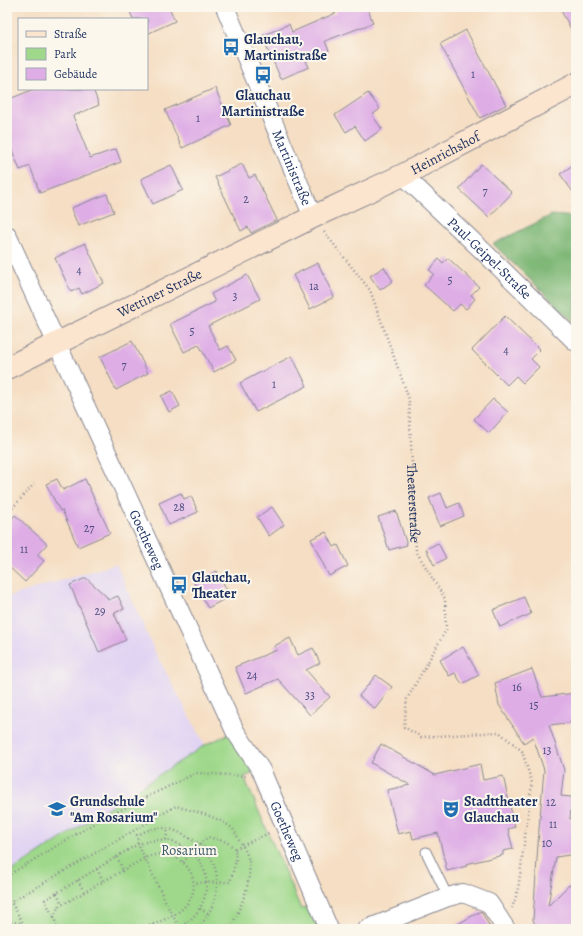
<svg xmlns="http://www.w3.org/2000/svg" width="583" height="936" viewBox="0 0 583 936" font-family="Alegreya,serif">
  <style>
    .built { fill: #e1d4f3 }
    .green { fill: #9fd88b; stroke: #5d8474 }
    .forest { fill: #7fb877; stroke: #4d746a }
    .building { fill: #deade6 }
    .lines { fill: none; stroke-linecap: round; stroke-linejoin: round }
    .lane-casing { stroke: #888690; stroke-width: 11 }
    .street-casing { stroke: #888690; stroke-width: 20 }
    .secondary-casing { stroke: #888690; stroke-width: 24 }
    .path { stroke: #888690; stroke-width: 2.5; stroke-dasharray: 1 3; stroke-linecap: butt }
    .lane { stroke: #fff; stroke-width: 9 }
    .street { stroke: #fff; stroke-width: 18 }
    .secondary { stroke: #fce5cf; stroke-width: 22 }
    .labels { text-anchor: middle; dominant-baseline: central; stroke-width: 4; stroke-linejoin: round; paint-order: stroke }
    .number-label { font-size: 12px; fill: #4c4e80 }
    .poi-label { font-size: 14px; font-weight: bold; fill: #1b2f5e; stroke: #fbf7ec; text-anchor: start }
    .street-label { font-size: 14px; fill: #1b2f5e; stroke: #fbf7ec }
    .park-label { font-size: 14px; fill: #3c5969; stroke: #fbf7ec }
  </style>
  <rect width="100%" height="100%" fill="#fbf7ec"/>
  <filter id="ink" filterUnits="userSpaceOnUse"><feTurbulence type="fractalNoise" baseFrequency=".025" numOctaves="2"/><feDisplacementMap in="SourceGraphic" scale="8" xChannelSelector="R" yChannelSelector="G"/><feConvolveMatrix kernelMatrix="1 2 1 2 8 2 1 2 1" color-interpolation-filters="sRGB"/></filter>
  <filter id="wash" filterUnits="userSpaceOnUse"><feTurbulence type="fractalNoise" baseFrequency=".012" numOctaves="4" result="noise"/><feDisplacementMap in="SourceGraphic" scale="16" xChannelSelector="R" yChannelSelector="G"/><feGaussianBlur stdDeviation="0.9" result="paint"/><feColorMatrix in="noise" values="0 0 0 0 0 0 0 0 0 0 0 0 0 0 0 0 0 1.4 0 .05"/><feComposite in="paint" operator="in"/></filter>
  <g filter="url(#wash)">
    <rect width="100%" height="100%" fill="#f5dec3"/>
    <polygon class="built" points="116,564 155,652 205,745 7,874 7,597"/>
    <polygon class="green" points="235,731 261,770 244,777 301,909 318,902 329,929 7,929 7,874 205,745"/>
    <polygon class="forest" points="552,215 576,217 576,324 493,244"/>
    <g id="blocks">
      <g class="building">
        <polygon points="128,7 169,7 175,21 147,34 147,19 133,19"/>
        <polygon points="334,7 367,7 373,23 325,41 329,51 306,61 309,67 281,79 262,36 289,24 292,32 336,13"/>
        <polygon points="559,7 576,7 576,38"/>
        <polygon points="466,30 506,105 480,118 440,44"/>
        <polygon points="215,88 231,125 182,148 165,110"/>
        <polygon points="34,89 93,89 99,105 73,116 90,158 116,149 121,162 40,193 30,166 20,170 7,138 7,100"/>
        <polygon points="368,93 380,109 372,115 382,129 365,141 355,126 346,132 335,115"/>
        <polygon points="576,163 576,196 560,174"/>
        <polygon points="242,164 249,178 255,175 277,220 251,233 248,227 241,231 215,177"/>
        <polygon points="481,164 512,193 489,217 459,189"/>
        <polygon points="171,165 183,190 153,204 141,179"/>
        <polygon points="107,194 114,212 78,226 71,208"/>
        <polygon points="85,243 104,283 82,294 79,288 71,292 55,258"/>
        <polygon points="448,258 479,287 471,295 475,299 466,309 460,304 453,311 424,285 434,274 429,270 439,259 443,263"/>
        <polygon points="318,263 334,297 310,309 293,275"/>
        <polygon points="384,267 393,281 380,290 370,276"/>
        <polygon points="247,275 260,299 208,326 220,350 228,346 236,360 214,372 199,345 184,352 170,324 215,302 211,294"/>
        <polygon points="505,316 540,350 531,359 539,367 523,383 516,376 507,385 472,350"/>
        <polygon points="132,341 148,373 116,390 100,357"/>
        <polygon points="292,356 307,386 256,412 240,383"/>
        <polygon points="172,391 180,406 169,412 161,396"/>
        <polygon points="493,399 508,412 489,433 474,419"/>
        <polygon points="57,479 63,490 85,479 110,533 78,547 62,510 60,511 46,484"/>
        <polygon points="181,493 184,499 191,496 198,512 169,525 159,503"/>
        <polygon points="441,493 447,508 459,503 464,516 440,526 429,498"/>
        <polygon points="272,507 284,525 269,536 257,517"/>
        <polygon points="396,511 407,545 389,550 378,517"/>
        <polygon points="15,515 47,544 37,555 44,561 25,582 7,565 7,524"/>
        <polygon points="326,532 334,547 338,545 348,566 329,576 311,539"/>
        <polygon points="438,543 446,558 434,565 426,549"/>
        <polygon points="217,571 230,596 208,608 194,583"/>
        <polygon points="86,578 106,596 108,600 118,596 124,609 114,613 126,640 99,652 70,585"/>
        <polygon points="524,597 531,614 500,627 493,610"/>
        <polygon points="290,638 298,655 313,648 320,663 306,670 330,697 310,715 278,679 246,693 235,667 277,650 274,646"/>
        <polygon points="463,647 479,675 462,684 455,673 449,676 440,660"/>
        <polygon points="532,669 542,697 576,693 576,722 549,725 564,770 561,796 572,797 570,819 576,820 576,854 556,857 548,906 569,885 576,892 576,929 537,929 533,920 539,829 544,770 533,737 524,743 499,705 495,683"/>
        <polygon points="376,675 392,687 375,709 359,696"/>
        <polygon points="381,744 435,775 480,764 483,780 503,776 515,827 508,829 513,849 503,851 503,855 466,864 467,866 447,871 438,833 413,839 411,831 398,834 387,790 410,785 371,763"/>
        <polygon points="481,911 491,929 449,929"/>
      </g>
    </g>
  </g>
  <g filter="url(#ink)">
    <use href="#blocks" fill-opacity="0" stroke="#888690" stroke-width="1"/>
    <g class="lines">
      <g class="lane-casing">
        <polyline id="lane" points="426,852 448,897"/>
      </g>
      <g class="street-casing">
        <g id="street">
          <path id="s2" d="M225 7 313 217"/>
          <path id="s3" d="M403 175 485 253 576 342"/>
          <path id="s4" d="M7 235 235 731 261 770 329 929"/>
          <polyline points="367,929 448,897 463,893 489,903 506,929"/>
        </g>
      </g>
      <g class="secondary-casing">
        <g id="secondary">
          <path id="s5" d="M7 368 313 217 403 175 576 84"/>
        </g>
      </g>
      <g class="path">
        <path id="s1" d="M324 232 370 290 409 399 416 551 445 599 446 630 407 699 404 727 421 737 499 732 522 751 532 783 518 890 512 908"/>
        <polyline points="7,514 34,484"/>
        <polyline points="166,840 168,828"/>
        <polyline points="235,849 271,832"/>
        <polyline points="117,857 123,870"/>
        <polyline points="183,862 200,844 208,837 227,842 235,849 236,861 230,882 194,883"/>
        <polyline points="97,869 103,881"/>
        <polyline points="7,876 98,821 196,773 246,776"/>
        <polyline points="78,880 84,892"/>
        <polyline points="57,893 62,904"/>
        <polyline points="200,909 209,914"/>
        <path d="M54 917 58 907 145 858C181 842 212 884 181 910 171 918 153 924 141 929"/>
        <polyline points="7,922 22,923"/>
        <polyline points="152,925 154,929"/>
        <path d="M26 929 11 902 176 806C193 811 220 817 233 829 235 832 237 836 239 840 243 846 248 855 249 862 252 883 239 911 230 929"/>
        <path d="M59 929 45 900 138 844C147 842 156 839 165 840 172 840 179 844 185 848 219 868 210 914 176 929"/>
        <path d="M181 929 172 915 138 844 137 835C142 833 147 830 152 829 164 826 177 830 187 837 193 840 200 844 205 849 219 865 220 889 212 907 208 915 203 924 195 929"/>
      </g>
      <use href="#lane" class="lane"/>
      <use href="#street" class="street"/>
      <use href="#secondary" class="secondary"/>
    </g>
  </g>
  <defs>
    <g id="bus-bare" transform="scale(1.38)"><path d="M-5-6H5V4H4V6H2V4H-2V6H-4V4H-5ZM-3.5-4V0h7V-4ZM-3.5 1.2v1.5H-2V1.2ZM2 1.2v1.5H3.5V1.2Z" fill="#1f6fb2" stroke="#fbf7ec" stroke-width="2.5" paint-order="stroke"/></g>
    <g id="school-bare" transform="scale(1.38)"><path d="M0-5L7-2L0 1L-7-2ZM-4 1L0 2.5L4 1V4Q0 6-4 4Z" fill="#1f6fb2" stroke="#fbf7ec" stroke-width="2.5" paint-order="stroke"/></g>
    <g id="theatre-bare" transform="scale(1.38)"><path d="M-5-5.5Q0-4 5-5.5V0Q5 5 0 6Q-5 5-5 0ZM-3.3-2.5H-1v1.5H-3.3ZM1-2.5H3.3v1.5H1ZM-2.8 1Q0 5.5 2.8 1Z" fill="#1f6fb2" stroke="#fbf7ec" stroke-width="2.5" paint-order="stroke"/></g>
  </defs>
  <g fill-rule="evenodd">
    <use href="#bus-bare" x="231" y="47"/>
    <use href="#bus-bare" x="263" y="75"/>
    <use href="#bus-bare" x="179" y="585"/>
    <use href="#school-bare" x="57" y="809"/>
    <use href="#theatre-bare" x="451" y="809"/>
  </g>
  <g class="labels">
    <g class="number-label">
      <text x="473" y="74">1</text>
      <text x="198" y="118">1</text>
      <text x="485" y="191">7</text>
      <text x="246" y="199">2</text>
      <text x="79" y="270">4</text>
      <text x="450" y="280">5</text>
      <text x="314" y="286">1a</text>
      <text x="235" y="296">3</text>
      <text x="192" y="331">5</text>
      <text x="506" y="350">4</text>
      <text x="124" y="365">7</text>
      <text x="274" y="384">1</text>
      <text x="179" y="507">28</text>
      <text x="89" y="528">27</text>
      <text x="24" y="549">11</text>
      <text x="100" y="611">29</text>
      <text x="252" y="675">24</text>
      <text x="517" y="687">16</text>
      <text x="310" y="695">33</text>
      <text x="534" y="705">15</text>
      <text x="547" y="750">13</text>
      <text x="551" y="802">12</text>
      <text x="553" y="824">11</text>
      <text x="547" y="843">10</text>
    </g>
    <g class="poi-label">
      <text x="244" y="39">Glauchau,<tspan x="244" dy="16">Martinistraße</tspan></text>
      <text x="263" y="95" text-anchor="middle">Glauchau<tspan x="263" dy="16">Martinistraße</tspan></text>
      <text x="192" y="577">Glauchau,<tspan x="192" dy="16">Theater</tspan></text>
      <text x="70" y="801">Grundschule<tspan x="70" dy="16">"Am Rosarium"</tspan></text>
      <text x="464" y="801">Stadttheater<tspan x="464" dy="16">Glauchau</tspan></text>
    </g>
    <g class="street-label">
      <text stroke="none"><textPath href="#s5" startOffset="488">Heinrichshof</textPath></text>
      <text stroke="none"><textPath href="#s2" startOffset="174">Martinistraße</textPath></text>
      <text stroke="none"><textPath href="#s3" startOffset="120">Paul-Geipel-Straße</textPath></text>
      <text stroke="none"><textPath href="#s5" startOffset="170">Wettiner Straße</textPath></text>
      <text stroke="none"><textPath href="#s1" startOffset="294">Theaterstraße</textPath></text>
      <text stroke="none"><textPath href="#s4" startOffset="335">Goetheweg</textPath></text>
      <text stroke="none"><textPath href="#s4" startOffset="659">Goetheweg</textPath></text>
    </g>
    <g class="park-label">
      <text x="189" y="850">Rosarium</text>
    </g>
  </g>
  <rect width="583" height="936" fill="none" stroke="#fbf7ec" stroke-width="24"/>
  <rect x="18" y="18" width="130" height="72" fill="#fbf7ec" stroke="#a1a7b3"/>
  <rect x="26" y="31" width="20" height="6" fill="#fce5cf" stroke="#a1a7b3"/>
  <text x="54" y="38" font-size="12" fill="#1b2f5e">Straße</text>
  <rect x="26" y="48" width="20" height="12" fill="#9fd88b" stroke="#a1a7b3"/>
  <text x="54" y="58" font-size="12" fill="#1b2f5e">Park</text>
  <rect x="26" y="68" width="20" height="12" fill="#deade6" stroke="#a1a7b3"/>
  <text x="54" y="78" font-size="12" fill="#1b2f5e">Gebäude</text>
</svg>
